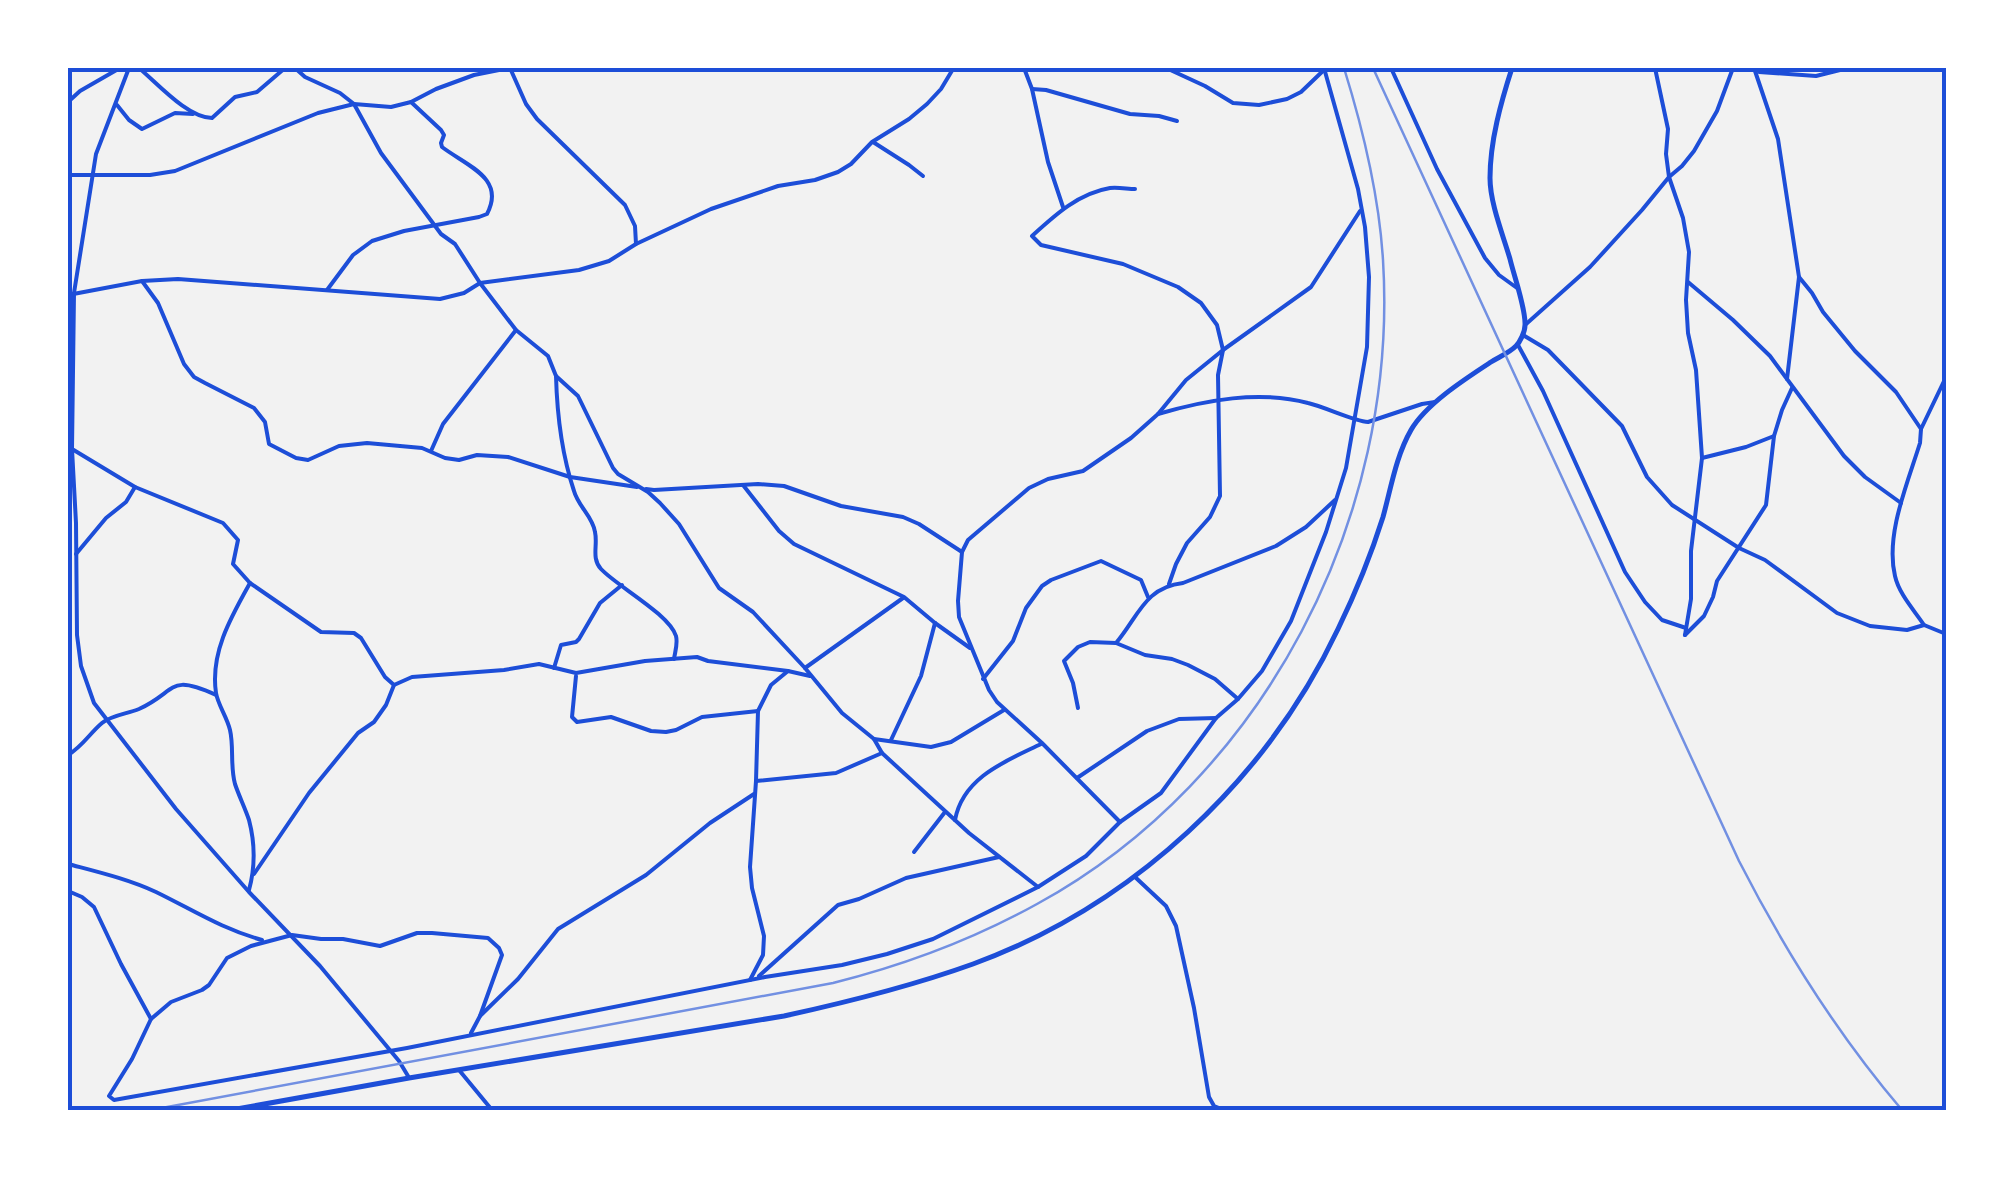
<svg xmlns="http://www.w3.org/2000/svg" width="2014" height="1178" viewBox="0 0 2014 1178" font-family="'Archivo Narrow',sans-serif">
  <style>
    .lines { fill: none; stroke-linecap: round; stroke-linejoin: round }
    .minor { stroke: #1d4ed8; stroke-width: 4 }
    .tertiary { stroke: #1d4ed8; stroke-width: 5 }
    .rail { stroke: #7290e2; stroke-width: 2.5 }
    .neatline { fill: none; stroke: #1d4ed8; stroke-width: 4 }
  </style>
  <rect width="100%" height="100%" fill="#f2f2f2"/>
  <g class="lines">
    <g class="minor">
      <polyline points="129,68 96,154 74,293 72,449 76,523 77,635 81,666 94,703 176,809 249,892 320,966 399,1061 408,1076"/>
      <path d="M139 68C158 84 188 118 212 118L235 97 257 92 285 68"/>
      <polyline points="295,68 305,77 340,93 354,104 381,153 441,234 455,244 480,283 516,330 548,356 556,376 578,396 613,468 618,474 648,492 660,503 679,524 719,588 753,612 805,668 842,713 874,739 882,753 969,833 1038,887"/>
      <polyline points="510,68 526,104 537,119 625,205 635,226 636,244"/>
      <polyline points="947,68 958,68"/>
      <polyline points="1024,68 1032,89 1048,162 1063,207"/>
      <polyline points="1166,68 1205,86 1233,103 1259,105 1287,99 1301,92 1325,69"/>
      <polyline points="1391,68 1437,169 1485,258 1499,275 1517,288"/>
      <polyline points="1655,68 1668,129 1666,154 1669,177 1683,218 1689,252 1686,300 1688,333 1696,370 1702,458 1691,551 1691,599 1685,635"/>
      <polyline points="1754,68 1778,139 1799,277 1787,379"/>
      <polyline points="1759,72 1816,76 1848,68"/>
      <polyline points="1032,89 1046,90 1130,114 1159,116 1177,121"/>
      <polyline points="68,102 80,91 120,68"/>
      <polyline points="117,105 129,120 142,129 175,113 193,114"/>
      <polyline points="873,142 909,165 923,176"/>
      <polyline points="68,175 150,175 175,171 318,113 354,104 391,107 411,102 436,89 474,75 509,68"/>
      <path d="M1135 189C1128 189 1118 187 1110 188 1079 193 1055 215 1032 236L1041 245 1123 264 1178 287 1201 303 1217 325 1223 350 1218 375 1220 496 1210 517 1187 543 1176 564 1169 584"/>
      <path d="M1799 277 1812 293 1823 312 1855 351 1896 392 1921 429 1920 443C1908 482 1885 535 1895 576 1899 594 1914 610 1924 625"/>
      <polyline points="142,281 158,303 184,364 194,377 205,383 254,408 265,422 269,444 296,458 308,460 339,446 367,443 422,448 445,458 459,460 477,455 508,457 570,477 637,487"/>
      <polyline points="1688,282 1733,320 1770,356 1844,456 1865,477 1901,503"/>
      <path d="M327 290 353 255 372 241 404 231 479 217 487 214C506 178 467 166 442 147L441 143 444 135 441 130 411 102"/>
      <polyline points="68,295 142,281 178,279 440,299 464,293 480,283 579,270 609,261 636,244 711,209 778,186 815,180 838,172 851,164 872,142 909,119 927,104 941,89 953,69"/>
      <polyline points="1525,325 1590,267 1642,210 1669,177 1682,166 1694,151 1717,111 1733,68"/>
      <polyline points="1523,335 1548,350 1622,426 1647,477 1672,505 1739,548 1765,560 1837,613 1870,626 1907,630 1924,625 1946,634"/>
      <polyline points="1518,345 1543,391 1625,572 1645,602 1662,620 1686,628"/>
      <path d="M556 376C557 413 562 455 574 491 578 506 593 517 595 532 598 545 591 558 601 569 618 587 669 614 676 636 678 644 675 652 674 659"/>
      <path d="M1158 414C1206 400 1259 390 1308 403 1325 407 1354 421 1368 422L1422 404 1435 402"/>
      <polyline points="1921,429 1946,377"/>
      <polyline points="72,449 135,487 223,523 238,540 233,564 250,583 321,632 354,633 361,638 385,677 394,685"/>
      <polyline points="431,451 443,424 516,330"/>
      <polyline points="1702,458 1746,447 1774,436"/>
      <polyline points="743,485 779,531 794,544 904,597 935,623 970,648"/>
      <polyline points="646,489 654,490 758,484 784,486 841,506 903,517 919,524 962,552"/>
      <polyline points="76,554 106,518 126,502 135,487"/>
      <polyline points="1685,635 1704,616 1713,597 1717,581 1766,505 1774,436 1782,410 1792,388"/>
      <path d="M1116 643C1138 617 1145 587 1183 583L1276 546 1306 527 1335 500"/>
      <polyline points="554,668 561,645 576,642 579,639 600,603 622,585"/>
      <polyline points="805,668 903,598"/>
      <polyline points="576,676 572,717 577,722 611,717 651,731 666,732 676,730 702,717 758,711"/>
      <polyline points="983,679 1013,641 1026,608 1042,586 1051,580 1101,561 1141,580 1148,597"/>
      <polyline points="1078,708 1073,683 1064,661 1078,647 1090,642 1116,643 1145,655 1172,659 1188,665 1215,679 1238,699"/>
      <polyline points="874,739 931,747 951,742 1004,710"/>
      <polyline points="891,740 921,676 935,623"/>
      <path d="M68 755C82 747 90 733 102 723 112 715 127 714 139 709 178 691 167 673 216 695"/>
      <polyline points="1077,778 1147,731 1179,719 1216,718"/>
      <polyline points="756,781 836,773 882,753"/>
      <path d="M955 820C963 777 1006 761 1041 744"/>
      <polyline points="1120,822 1042,743 997,702 989,690 959,617 958,601 962,552 968,540 1029,488 1048,479 1083,471 1131,438 1158,414 1186,380 1223,350 1311,287 1360,211"/>
      <polyline points="914,852 945,812"/>
      <path d="M68 864C98 872 128 879 156 892 193 910 222 929 262 940"/>
      <polyline points="254,874 309,793 358,733 374,722 386,705 394,685 412,677 504,670 539,664 576,673 645,661 697,657 708,661 788,671 810,676"/>
      <polyline points="1135,877 1166,906 1176,926 1194,1008 1209,1097 1214,1106 1224,1110"/>
      <path d="M249 890C255 868 255 843 249 820 245 808 239 796 235 784 230 766 234 747 230 730 227 717 218 705 216 693 210 653 231 617 250 583"/>
      <polyline points="68,891 82,897 94,907 121,964 151,1019"/>
      <polyline points="759,976 838,905 859,899 906,878 999,857"/>
      <polyline points="750,980 763,955 764,936 752,888 750,867 756,781 758,711 771,685 788,671"/>
      <polyline points="480,1016 502,955 499,948 488,938 432,933 417,933 380,946 343,939 321,939 292,935 251,946 227,958 209,985 202,990 171,1002 151,1019 132,1059 109,1096 114,1100 407,1048 765,977 842,965 887,954 933,939 1038,887 1086,856 1120,822 1161,793 1216,718 1238,699 1262,671 1291,621 1326,532 1346,468 1367,347 1369,277 1365,227 1358,189 1324,68"/>
      <polyline points="471,1033 480,1016 518,979 558,929 646,875 710,823 754,794"/>
      <polyline points="459,1070 492,1110"/>
    </g>
    <path class="tertiary" d="M231 1110 409 1078 784 1016C848 1002 912 986 973 964 1132 906 1266 781 1338 629 1355 594 1371 555 1383 517 1391 488 1396 456 1411 430 1426 404 1465 379 1491 362 1499 357 1509 353 1516 346 1520 342 1525 332 1525 325 1526 309 1514 276 1510 259 1503 235 1490 203 1490 178 1490 141 1501 102 1512 68"/>
    <g class="rail">
      <path d="M1373 68 1739 861C1784 949 1838 1035 1902 1110"/>
      <path d="M151 1110 833 983C905 965 972 940 1037 904 1265 779 1399 517 1383 260 1379 195 1363 129 1344 68"/>
    </g>
  </g>
  <rect width="2014" height="1178" fill="none" stroke="#ffffff" stroke-width="140"/>
  <rect x="70" y="70" width="1874" height="1038" class="neatline"/>
</svg>
